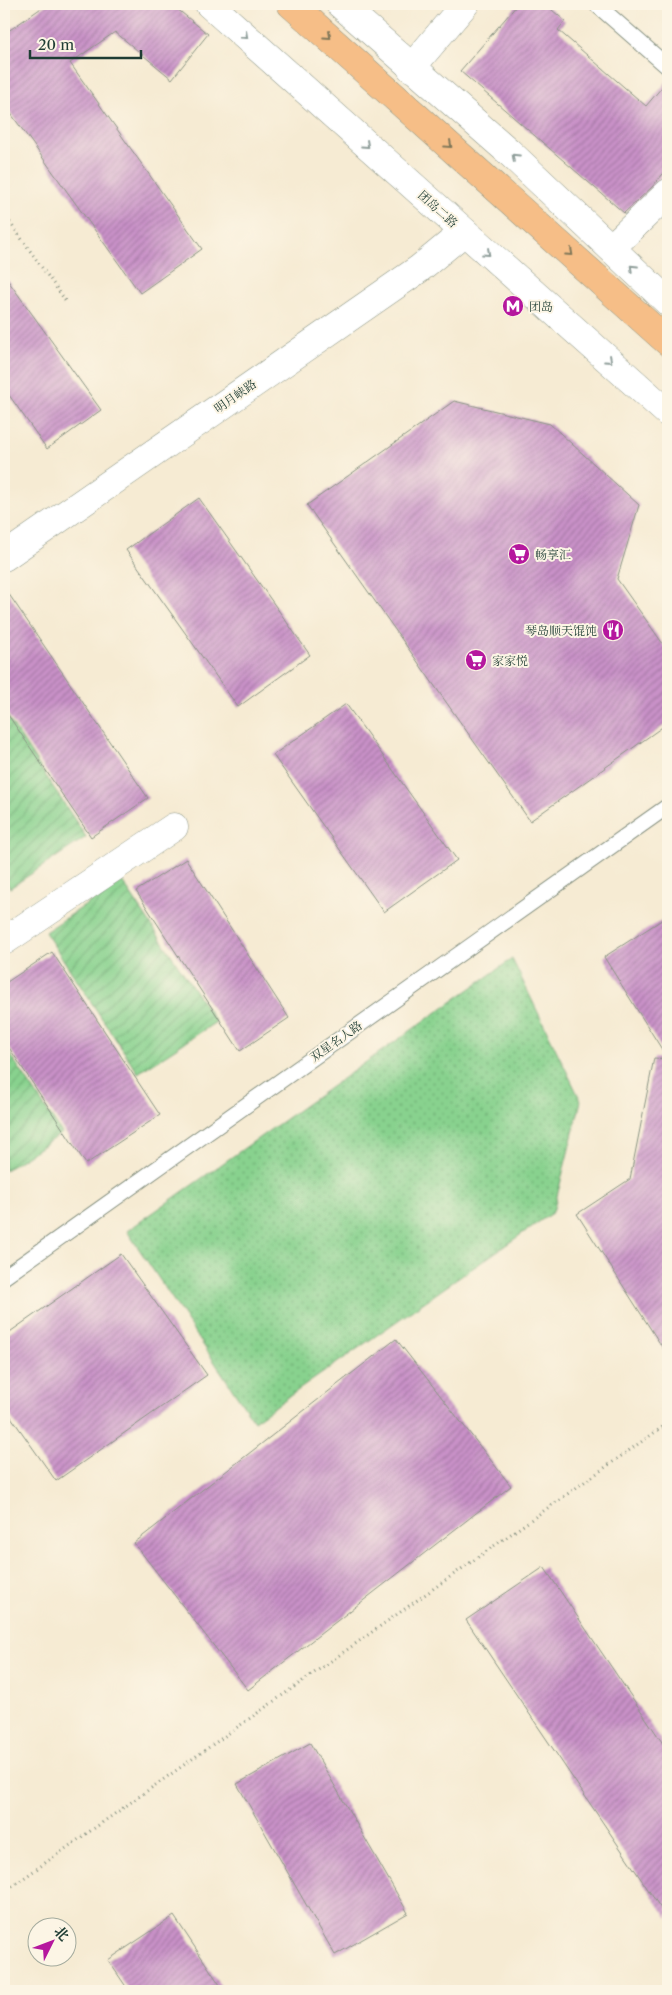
<svg xmlns="http://www.w3.org/2000/svg" width="672" height="1995" viewBox="0 0 672 1995" font-family="'Libre Caslon Text','Noto Serif SC',serif">
  <style>
    .park { fill: url(#park-dots); stroke: #548861 }
    .garden { fill: url(#garden-furrows); stroke: #548861 }
    .building { fill: url(#building-hatch) }
    .lines { fill: none; stroke-linecap: round; stroke-linejoin: round }
    .service-casing { stroke: #8a9484; stroke-width: 17 }
    .minor-casing { stroke: #8a9484; stroke-width: 29 }
    .tertiary-casing { stroke: #8a9484; stroke-width: 29 }
    .trunk-casing { stroke: #8a9484; stroke-width: 29 }
    .path { stroke: #8a9484; stroke-width: 3; stroke-dasharray: 1 4; stroke-linecap: butt }
    .service { stroke: #fff; stroke-width: 15 }
    .minor { stroke: #fff; stroke-width: 28 }
    .tertiary { stroke: #fff; stroke-width: 28 }
    .trunk { stroke: #f6be87; stroke-width: 28 }
    .oneway { stroke: #8f9e9a }
    .oneway2 { stroke: #807759 }
    .labels { text-anchor: middle; dominant-baseline: central; stroke-width: 4; stroke-linejoin: round; paint-order: stroke }
    .street-label { font-size: 12px; fill: #1f3d34; stroke: #fcf5e5 }
    .poi-label { font-size: 12px; fill: #1f3d34; stroke: #fcf5e5; text-anchor: start }
  </style>
  <defs>
    <pattern id="park-dots" width="8" height="8" patternUnits="userSpaceOnUse" patternTransform="scale(1.25)"><rect width="8" height="8" fill="#88d28e"/><path d="M2 2h.1M6 6h.1" fill="none" stroke="#6fac75" stroke-width="1.8" stroke-linecap="round"/></pattern>
    <pattern id="garden-furrows" width="10" height="10" patternUnits="userSpaceOnUse" patternTransform="scale(1.25)"><rect width="10" height="10" fill="#88d28e"/><path d="M-1 1l2-2M0 10L10 0M9 11l2-2" fill="none" stroke="#6fac75"/></pattern>
    <pattern id="building-hatch" width="6" height="6" patternUnits="userSpaceOnUse" patternTransform="scale(1.25)"><rect width="6" height="6" fill="#c991c8"/><path d="M-1 1l2-2M0 6l6-6M5 7l2-2" fill="none" stroke="#a378a3"/></pattern>
  </defs>
  <rect width="100%" height="100%" fill="#fcf5e5"/>
  <filter id="ink" filterUnits="userSpaceOnUse"><feTurbulence type="fractalNoise" baseFrequency=".02" numOctaves="2"/><feDisplacementMap in="SourceGraphic" scale="10" xChannelSelector="R" yChannelSelector="G"/><feConvolveMatrix kernelMatrix="1 2 1 2 8 2 1 2 1" color-interpolation-filters="sRGB"/></filter>
  <filter id="wash" filterUnits="userSpaceOnUse"><feTurbulence type="fractalNoise" baseFrequency=".0096" numOctaves="4" result="noise"/><feDisplacementMap in="SourceGraphic" scale="20" xChannelSelector="R" yChannelSelector="G"/><feGaussianBlur stdDeviation="1.12" result="paint"/><feColorMatrix in="noise" values="0 0 0 0 0 0 0 0 0 0 0 0 0 0 0 0 0 1.4 0 .05"/><feComposite in="paint" operator="in"/></filter>
  <g filter="url(#wash)">
    <rect width="100%" height="100%" fill="#f6ebd3"/>
    <polygon class="park" points="512,959 581,1101 553,1212 254,1421 127,1231"/>
    <g class="garden">
      <polygon points="4,712 86,837 10,888 4,879"/>
      <polygon points="122,881 216,1022 138,1073 45,932"/>
      <polygon points="4,1045 62,1133 4,1171"/>
    </g>
    <g id="blocks">
      <g class="building">
        <polygon points="47,4 171,4 208,34 172,79 115,32 70,63 202,249 140,293 4,104 4,34"/>
        <polygon points="518,4 545,4 565,21 558,30 646,106 668,80 668,168 652,187 624,213 460,71"/>
        <polygon points="4,275 101,410 47,449 4,388"/>
        <polygon points="454,401 550,424 639,505 617,579 668,651 668,723 530,821 307,505"/>
        <polygon points="199,498 310,655 238,707 126,550"/>
        <polygon points="4,587 148,798 91,837 4,709"/>
        <polygon points="346,704 457,860 384,912 273,755"/>
        <polygon points="186,859 289,1018 240,1051 136,891"/>
        <polygon points="668,916 668,1059 604,957"/>
        <polygon points="52,952 160,1115 86,1164 4,1040 4,984"/>
        <polygon points="654,1058 668,1059 668,1356 577,1214 630,1179"/>
        <polygon points="121,1254 207,1375 56,1481 4,1407 4,1336"/>
        <polygon points="396,1339 511,1486 248,1690 134,1543"/>
        <polygon points="544,1567 668,1751 668,1919 466,1620"/>
        <polygon points="310,1743 408,1913 335,1955 237,1784"/>
        <polygon points="174,1916 224,1991 129,1991 108,1960"/>
      </g>
    </g>
  </g>
  <g filter="url(#ink)">
    <use href="#blocks" fill-opacity="0" stroke="#8a9484" stroke-width="1"/>
    <g class="lines">
      <g class="service-casing">
        <g id="service">
          <polyline points="596,4 668,67"/>
          <polyline points="4,1277 668,806"/>
        </g>
      </g>
      <g class="minor-casing">
        <g id="minor">
          <polyline points="411,68 465,4"/>
          <polyline points="612,247 668,193"/>
          <polyline points="4,557 419,269 464,232"/>
          <polyline points="4,941 174,827"/>
        </g>
      </g>
      <g class="tertiary-casing">
        <g id="tertiary">
          <polyline points="209,4 668,413"/>
          <polyline points="340,4 509,152 668,302"/>
        </g>
      </g>
      <g class="trunk-casing">
        <polyline id="trunk" points="291,4 668,342"/>
      </g>
      <g class="path">
        <polyline points="4,214 67,303"/>
        <polyline points="4,1892 668,1423"/>
      </g>
      <use href="#service" class="service"/>
      <use href="#minor" class="minor"/>
      <use href="#tertiary" class="tertiary"/>
      <use href="#trunk" class="trunk"/>
    </g>
    <defs><path id="oneway-chevron" d="M-2-3.5L2.5 0L-2 3.5" fill="none" stroke-width="1.6" stroke-linecap="round" stroke-linejoin="round" transform="scale(1.25)"/></defs>
    <g class="oneway">
      <use href="#oneway-chevron" transform="translate(245 36) rotate(42)"/>
      <use href="#oneway-chevron" transform="translate(366 145) rotate(42)"/>
      <use href="#oneway-chevron" transform="translate(515 157) rotate(-137)"/>
      <use href="#oneway-chevron" transform="translate(487 253) rotate(42)"/>
      <use href="#oneway-chevron" transform="translate(633 268) rotate(-136)"/>
      <use href="#oneway-chevron" transform="translate(609 360) rotate(42)"/>
    </g>
    <g class="oneway2">
      <use href="#oneway-chevron" transform="translate(328 36) rotate(42)"/>
      <use href="#oneway-chevron" transform="translate(449 145) rotate(42)"/>
      <use href="#oneway-chevron" transform="translate(570 253) rotate(42)"/>
    </g>
  </g>
  <defs>
    <g id="metro-disc" transform="scale(1.125)"><circle r="9.5" fill="#b5179e" stroke="#fcf5e5"/><path d="M-5.5 5V-5H-3L0 0L3-5H5.5V5H3V-.5L0 4L-3-.5V5Z" fill="#fff"/></g>
    <g id="supermarket-disc" transform="scale(1.125)"><circle r="9.5" fill="#b5179e" stroke="#fcf5e5"/><path d="M-6-5.5h2.5l.6 2H6L4.5 2H-2.5L-4.4-4H-6ZM-1.5 3.2a1.3 1.3 0 1 0 .1 0ZM3 3.2a1.3 1.3 0 1 0 .1 0Z" fill="#fff"/></g>
    <g id="restaurant-disc" transform="scale(1.125)"><circle r="9.5" fill="#b5179e" stroke="#fcf5e5"/><path d="M-5-6h1v4h1v-4h1v4h1v-4h1v5L-1.5 .5V6h-2V.5L-5-1ZM5-6V6H3V1.5H1.5Q1.5-4 5-6Z" fill="#fff"/></g>
  </defs>
  <g fill-rule="evenodd">
    <use href="#metro-disc" x="513" y="306"/>
    <use href="#supermarket-disc" x="519" y="554"/>
    <use href="#restaurant-disc" x="613" y="630"/>
    <use href="#supermarket-disc" x="476" y="660"/>
  </g>
  <g class="labels">
    <g class="street-label">
      <text transform="translate(438 209) rotate(42)">团岛二路</text>
      <text transform="translate(235 396) rotate(-35)">明月峡路</text>
      <text transform="translate(336 1041) rotate(-35)">双星名人路</text>
    </g>
    <g class="poi-label">
      <text x="529" y="306">团岛</text>
      <text x="535" y="554">畅享汇</text>
      <text x="597" y="630" text-anchor="end">琴岛顺天馄饨</text>
      <text x="492" y="660">家家悦</text>
    </g>
  </g>
  <rect width="672" height="1995" fill="none" stroke="#fcf5e5" stroke-width="20"/>
  <g transform="translate(52 1942) rotate(48)"><circle r="24" fill="#fcf5e5" stroke="#a4ab9e"/>
  <path d="M0-4L9 19L0 12L-9 19Z" fill="#b5179e"/>
  <text y="-8" font-size="14" font-weight="bold" text-anchor="middle" fill="#1f3d34">北</text>
  </g>
  <path d="M30 50v8h111v-8" fill="none" stroke="#1f3d34" stroke-width="2.5"/>
  <text x="38" y="50" font-size="15" fill="#1f3d34" stroke="#fcf5e5" stroke-width="4" paint-order="stroke">20 m</text>
</svg>
